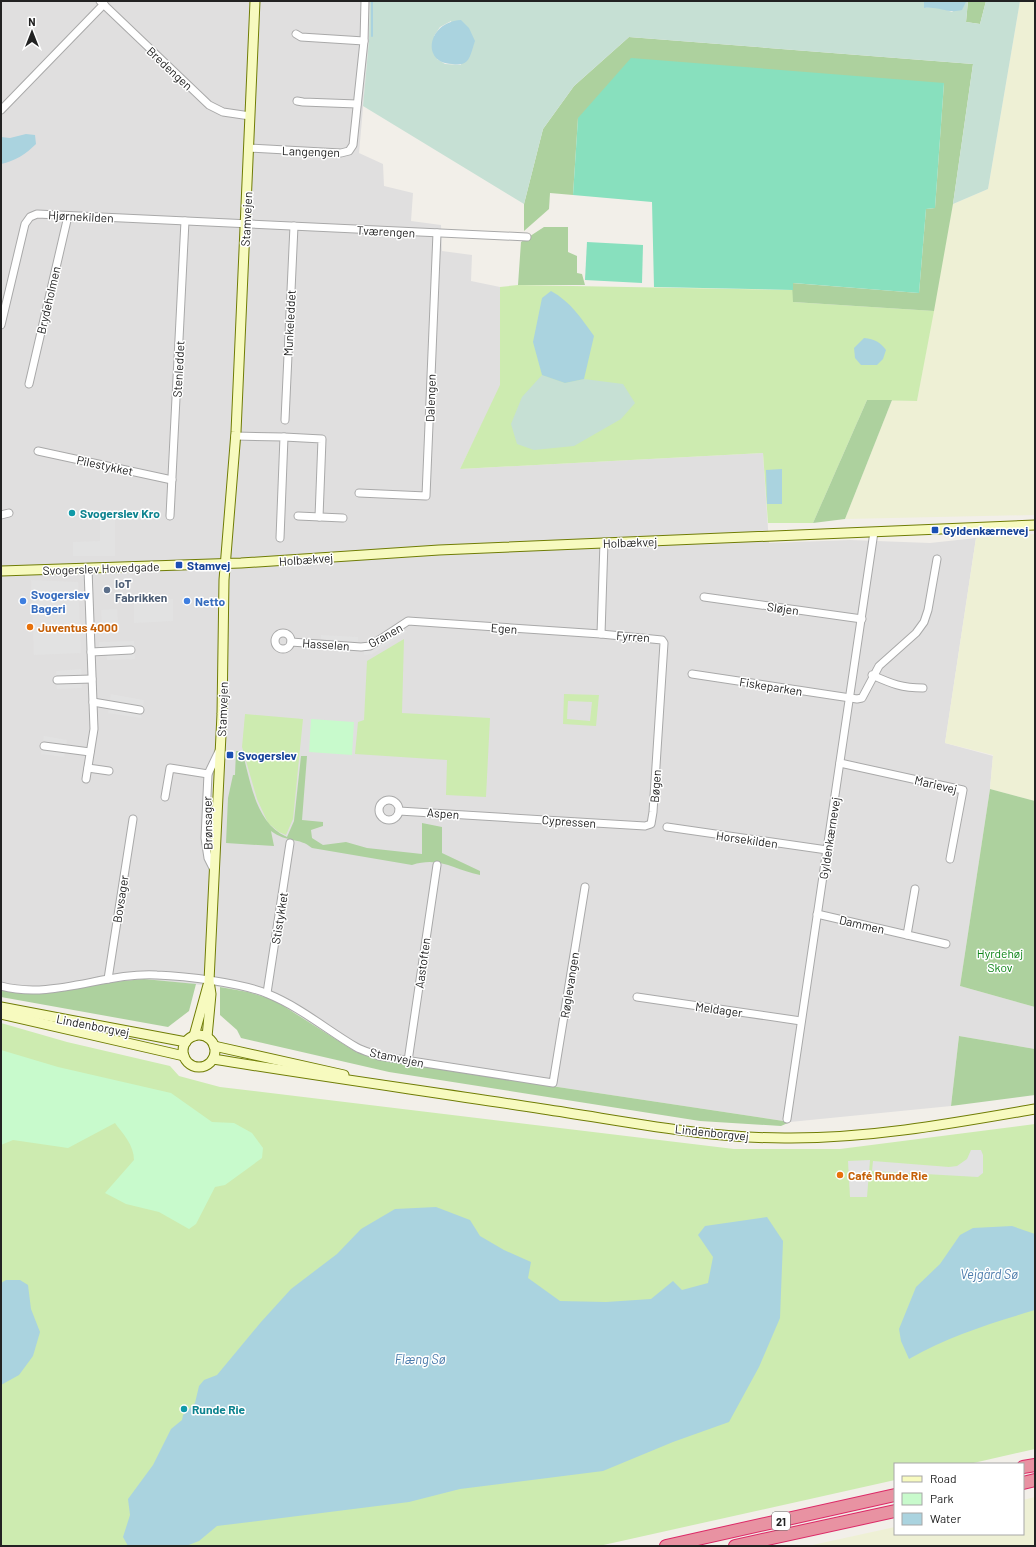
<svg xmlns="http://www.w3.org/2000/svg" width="1036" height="1547" viewBox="0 0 1036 1547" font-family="Barlow,sans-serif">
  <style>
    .residential { fill: #e0dfdf }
    .farmland { fill: #eef0d5 }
    .grass { fill: #cdebb0; fill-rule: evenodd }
    .forest { fill: #add19e }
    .wetland { fill: #c6e0d4; fill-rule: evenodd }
    .park { fill: #c8facc }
    .pitch { fill: #88e0be }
    .parking { fill: #e2e2e2 }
    .water { fill: #aad3df }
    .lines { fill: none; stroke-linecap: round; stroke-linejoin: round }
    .stream { stroke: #aad3df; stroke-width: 2 }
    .street-casing { stroke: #a9a9a9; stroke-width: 9 }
    .secondary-casing { stroke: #707d05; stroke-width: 11 }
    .highway-casing { stroke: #dc2a67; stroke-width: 14 }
    .street { stroke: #fff; stroke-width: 7 }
    .secondary { stroke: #f7fabf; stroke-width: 9 }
    .highway { stroke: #e892a2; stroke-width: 12 }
    .culture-dot { fill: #0f9aa8; stroke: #fff; stroke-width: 1.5 }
    .transit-dot { fill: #1a4fb4; stroke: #fff; stroke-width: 1.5 }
    .service-dot { fill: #5c6f8a; stroke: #fff; stroke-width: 1.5 }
    .shop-dot { fill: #3f7fe0; stroke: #fff; stroke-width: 1.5 }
    .food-dot { fill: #e8710a; stroke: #fff; stroke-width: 1.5 }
    .labels { text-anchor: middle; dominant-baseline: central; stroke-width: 3; stroke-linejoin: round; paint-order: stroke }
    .shield { fill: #fff; stroke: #646464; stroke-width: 1 }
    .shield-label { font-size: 11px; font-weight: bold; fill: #222 }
    .street-label { font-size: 12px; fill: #222; stroke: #fff }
    .culture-label { font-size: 12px; font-weight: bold; fill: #0d838f; stroke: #fff; text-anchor: start }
    .transit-label { font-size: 12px; font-weight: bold; fill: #164399; stroke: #fff; text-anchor: start }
    .service-label { font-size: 12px; font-weight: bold; fill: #4e5e75; stroke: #fff; text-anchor: start }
    .shop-label { font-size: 12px; font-weight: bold; fill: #366cbe; stroke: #fff; text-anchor: start }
    .food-label { font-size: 12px; font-weight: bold; fill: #c56008; stroke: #fff; text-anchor: start }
    .park-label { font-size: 12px; fill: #0c8416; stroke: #fff }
    .water-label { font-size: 13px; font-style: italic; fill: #4a7aab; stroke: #fff }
  </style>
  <rect width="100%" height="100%" fill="#f2efe9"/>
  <polygon class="residential" points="1,1 370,1 369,40 359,153 383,164 384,186 413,193 411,221 441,225 442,251 472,255 471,281 500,287 500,387 460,469 763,453 769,543 850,540 930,543 976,538 945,743 993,756 990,789 960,986 1035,1007 1035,1049 959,1036 951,1106 790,1122 379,1060 356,1052 274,1000 248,992 220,987 144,979 44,992 1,987"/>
  <g class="farmland">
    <polygon points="1020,1 1035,1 1035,515 845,519 892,400 917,401 953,204 988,189"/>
    <polygon points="1035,534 1035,801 990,789 993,755 945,743 976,538"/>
    <polygon points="1035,1497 1035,1546 808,1546 895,1527 895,1534 1023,1534 1023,1500"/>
  </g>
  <g class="grass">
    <polygon points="518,285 793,290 793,302 934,311 917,401 867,400 813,523 768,523 763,453 460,469 500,385 500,287"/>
    <polygon points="404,639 402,713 490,718 486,797 446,795 447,760 355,754 358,722 364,720 367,661"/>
    <path d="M564 694 599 695 596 726 563 724ZM568 701 592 702 590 721 567 719Z"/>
    <polygon points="245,714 303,719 293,819 286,835 279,832 268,823 257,799 242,747"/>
    <polygon points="1,1023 67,1042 170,1066 179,1076 220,1087 734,1149 840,1149 1035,1124 1035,1449 969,1464 895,1464 895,1480 599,1546 1,1546"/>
  </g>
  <g class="forest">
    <polygon points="968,1 986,1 980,24 966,22"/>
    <polygon points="629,37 973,64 953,204 934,311 793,302 792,283 919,293 926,209 935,208 944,83 578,118 573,195 550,193 549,209 524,231 524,204 543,129 574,86"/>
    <polygon points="544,227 568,227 568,252 577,256 577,273 582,274 585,285 518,285 521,242"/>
    <polygon points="867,400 892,400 845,519 813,523"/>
    <path d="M236 751H242C251 782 255 823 287 837L294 821 301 756H307L302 820 323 822V826L311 830 312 838 323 845 346 842 367 848 422 854V823L442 827V853L480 871V875C454 870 440 856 412 865L312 848C299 837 287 843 271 831L274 846 226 843 228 798 233 775H235Z"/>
    <polygon points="990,789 1035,801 1035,1007 960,986"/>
    <polygon points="144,979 196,984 189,1011 168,1027 1,997 1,987 16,991"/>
    <polygon points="220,987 248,992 274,1000 356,1052 379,1060 790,1122 781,1126 700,1121 389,1072 241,1038 237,1030 220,1015"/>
    <polygon points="959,1036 1035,1049 1035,1095 951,1106"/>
  </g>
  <g class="wetland">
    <path d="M370 1H924V8L938 7 952 12 966 1H968L966 22 980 24 986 1H1020L988 189 953 204 973 64 629 37 574 86 543 129 524 204 363 106 369 40ZM451 21 461 65 445 64 437 59 434 36 440 27Z"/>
    <polygon points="542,375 565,383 584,379 623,384 635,403 621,419 574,446 534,450 517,444 511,424 522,397"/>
  </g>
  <g class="park">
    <polygon points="311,719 354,722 352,755 309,752"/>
    <path d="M1 1050 58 1067 171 1093 212 1122 234 1123 252 1133 263 1148 262 1158 225 1185 215 1187 196 1224 189 1229 159 1212 126 1204 105 1193 134 1160C134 1145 123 1134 115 1123L68 1148 13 1140 1 1145Z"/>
  </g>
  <g class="pitch">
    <polygon points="631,58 944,83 935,208 926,209 919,293 793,283 793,290 654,287 652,202 573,195 578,118"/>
    <polygon points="587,242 643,245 642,283 585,280"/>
  </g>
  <g class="parking">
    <polygon points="100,520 115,520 115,556 73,556 73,542 100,541"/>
    <polygon points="31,580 78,582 81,653 34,655"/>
    <polygon points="173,599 173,621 134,623 134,600"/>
    <polygon points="117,609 118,623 102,623 101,610"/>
    <polygon points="403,627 407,632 372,654 364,655 364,650"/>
    <polygon points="321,635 358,637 358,642 321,639"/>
    <polygon points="134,641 135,659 107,660 106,653 99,654 99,642"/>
    <polygon points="81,669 82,688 57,689 56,671"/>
    <polygon points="111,694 144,700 141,718 108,713"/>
    <polygon points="44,736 67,740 64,757 41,754"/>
    <polygon points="971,1150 981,1150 983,1155 983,1173 978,1177 872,1171 873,1161 949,1167 957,1166 967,1159"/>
    <polygon points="870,1160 867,1197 850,1197 848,1161"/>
  </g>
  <g class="water">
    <path d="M924 1H966V2L962 10C947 14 940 6 924 8Z"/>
    <path d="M461 20 469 28 475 41C473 46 471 57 467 61 463 65 458 65 452 64 421 63 427 22 461 20Z"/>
    <path d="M26 134 35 135 36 144C26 154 15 161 1 164V137L10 138Z"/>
    <path d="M551 291C571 302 581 318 594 336L584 379 565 383 542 375 533 342 542 298Z"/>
    <path d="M864 338C875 339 880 342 886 350L883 359 877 365H861L855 358 854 348Z"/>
    <polygon points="782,469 782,504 767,504 766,470"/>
    <polygon points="436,1207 470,1220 480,1236 504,1250 531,1262 528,1278 560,1301 606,1302 651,1299 673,1281 682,1290 708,1283 713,1257 698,1235 705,1226 767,1217 783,1241 780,1318 759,1367 729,1422 673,1442 603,1471 460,1489 409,1502 217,1526 199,1541 186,1546 128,1546 123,1537 130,1515 128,1499 153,1465 171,1429 182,1420 183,1415 195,1403 199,1386 204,1380 217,1375 261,1322 291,1289 337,1254 361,1229 395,1209"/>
    <path d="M1012 1226 1035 1234V1310C992 1323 948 1336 909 1359L901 1341 899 1329 916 1287 940 1264 960 1235 973 1228Z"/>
    <polygon points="6,1280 20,1280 28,1285 31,1309 40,1332 33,1356 19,1375 1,1385 1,1283"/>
  </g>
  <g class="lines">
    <polyline class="stream" points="372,36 372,1"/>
    <g class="street-casing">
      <g id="street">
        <polyline points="100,1 209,105 223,112 250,116"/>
        <polyline points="296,34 301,37 364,41"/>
        <polyline points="297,101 303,102 357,104"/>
        <polyline points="1,110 104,4"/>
        <polyline points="249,148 341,153 349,151 353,145 364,41 365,1"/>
        <polyline points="1,325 25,224 30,217 37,214 527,237"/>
        <polyline points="29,384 68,216"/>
        <polyline points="285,420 294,226"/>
        <polyline points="235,436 284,437 280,538"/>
        <polyline points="284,437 322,439 319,517"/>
        <polyline points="38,451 172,480"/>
        <polyline points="359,493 426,496 437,233"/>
        <polyline points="1,515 9,513"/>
        <polyline points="170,516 185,221"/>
        <polyline points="298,516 343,518"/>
        <polyline points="704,597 862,619"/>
        <circle cx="283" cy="641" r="8"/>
        <polyline points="601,634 604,542"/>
        <polyline points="291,642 361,647 370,646 408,621 601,634 662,640 664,643 653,812 651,824 645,826 399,811"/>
        <polyline points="91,652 131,650"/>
        <polyline points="692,674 857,699 862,698 879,666 916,633 924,622 928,610 937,559"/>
        <path d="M872 675C892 684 902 688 923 688"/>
        <polyline points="57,680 92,679"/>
        <polyline points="93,702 140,710"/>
        <polyline points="44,746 90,752"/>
        <polyline points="840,763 963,790 950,859"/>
        <polyline points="88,768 109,771"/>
        <polyline points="86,779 94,729 88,569"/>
        <polyline points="165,797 170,768 208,774"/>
        <circle cx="389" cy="810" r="10"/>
        <polyline points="667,827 827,850"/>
        <polyline points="214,870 208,858 205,838 208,774 219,751"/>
        <polyline points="817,914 946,944"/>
        <polyline points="907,935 915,889"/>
        <polyline points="108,979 133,819"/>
        <path d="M1 986C53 1000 105 972 157 975 186 976 242 983 268 994 300 1007 327 1030 356 1047 363 1051 372 1053 379 1056L553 1083 585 887"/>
        <polyline points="267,993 290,843"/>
        <polyline points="637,997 801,1021"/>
        <polyline points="408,1061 437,865"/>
        <polyline points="787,1119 874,532"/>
      </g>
    </g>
    <g class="secondary-casing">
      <g id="secondary">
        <polyline points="1,571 241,563 439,550 1035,525"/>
        <polyline points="1,1007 186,1042"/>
        <polyline points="1,1014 184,1056"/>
        <circle cx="199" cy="1051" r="16"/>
        <polyline points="194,1036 208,985"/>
        <polyline points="207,1037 211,994 209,981 222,714 224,580 236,432 255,1"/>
        <polyline points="214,1046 344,1075"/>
        <path d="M213 1059C323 1077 433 1092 543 1109 625 1121 708 1139 791 1138 874 1138 954 1123 1035 1109"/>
      </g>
    </g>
    <g class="highway-casing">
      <g id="highway">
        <polyline points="1023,1467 1035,1465"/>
        <polyline points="1023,1483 1035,1480"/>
        <polyline points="666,1546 895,1495"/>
        <polyline points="735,1546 895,1511"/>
      </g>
    </g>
    <use href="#street" class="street"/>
    <use href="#secondary" class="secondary"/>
    <use href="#highway" class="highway"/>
  </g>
  <g class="culture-dot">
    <circle cx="72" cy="513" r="4"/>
    <circle cx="184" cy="1409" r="4"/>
  </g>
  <g class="transit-dot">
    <rect x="931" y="526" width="8" height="8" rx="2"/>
    <rect x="175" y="561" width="8" height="8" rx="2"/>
    <rect x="226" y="751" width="8" height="8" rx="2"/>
  </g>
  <circle class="service-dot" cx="107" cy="590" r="4"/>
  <g class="shop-dot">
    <circle cx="23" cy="601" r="4"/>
    <circle cx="187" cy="601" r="4"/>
  </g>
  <g class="food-dot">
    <circle cx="30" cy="627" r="4"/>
    <circle cx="840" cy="1175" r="4"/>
  </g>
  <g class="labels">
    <rect class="shield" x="772" y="1512" width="18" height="18" rx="3"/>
    <g class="shield-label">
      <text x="781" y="1521">21</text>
    </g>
    <g class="street-label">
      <text transform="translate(170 68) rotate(43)">Bredengen</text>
      <text transform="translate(311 151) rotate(2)">Langengen</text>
      <text transform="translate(81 216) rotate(3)">Hjørnekilden</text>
      <text transform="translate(246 219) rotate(-87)">Stamvejen</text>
      <text transform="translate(386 231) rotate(3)">Tværengen</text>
      <text transform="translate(48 300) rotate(-77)">Brydeholmen</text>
      <text transform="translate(289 323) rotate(-87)">Munkeleddet</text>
      <text transform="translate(178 369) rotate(-87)">Stenleddet</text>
      <text transform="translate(430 398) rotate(-88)">Dalengen</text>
      <text transform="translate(105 465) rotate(12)">Pilestykket</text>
      <text transform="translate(630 542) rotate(-2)">Holbækvej</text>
      <text transform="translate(306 559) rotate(-4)">Holbækvej</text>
      <text transform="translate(101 568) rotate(-2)">Svogerslev Hovedgade</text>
      <text transform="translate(783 608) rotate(8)">Sløjen</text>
      <text transform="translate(504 628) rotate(4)">Egen</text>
      <text transform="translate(385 635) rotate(-29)">Granen</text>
      <text transform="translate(633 636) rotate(4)">Fyrren</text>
      <text transform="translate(326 644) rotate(4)">Hasselen</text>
      <text transform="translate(771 686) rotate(9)">Fiskeparken</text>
      <text transform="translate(222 709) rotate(-88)">Stamvejen</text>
      <text transform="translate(936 784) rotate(13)">Marievej</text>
      <text transform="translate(655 786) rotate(-86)">Bøgen</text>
      <text transform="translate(443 813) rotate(4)">Aspen</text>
      <text transform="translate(569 821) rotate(4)">Cypressen</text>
      <text transform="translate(207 823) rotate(-91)">Brønsager</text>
      <text transform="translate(829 838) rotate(-81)">Gyldenkærnevej</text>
      <text transform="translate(747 839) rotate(8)">Horsekilden</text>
      <text transform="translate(120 899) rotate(-81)">Bovsager</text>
      <text transform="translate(279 918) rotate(-81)">Stistykket</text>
      <text transform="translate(862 924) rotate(13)">Dammen</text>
      <text transform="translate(422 963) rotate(-82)">Aastoften</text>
      <text transform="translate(569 985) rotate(-81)">Røglevangen</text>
      <text transform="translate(719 1009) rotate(8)">Meldager</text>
      <text transform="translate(93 1025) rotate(11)">Lindenborgvej</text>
      <text transform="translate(397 1057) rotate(12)">Stamvejen</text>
      <text transform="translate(712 1132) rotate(6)">Lindenborgvej</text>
    </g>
    <g class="culture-label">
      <text x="80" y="513">Svogerslev Kro</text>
      <text x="192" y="1409">Runde Rie</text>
    </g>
    <g class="transit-label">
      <text x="943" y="530">Gyldenkærnevej</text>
      <text x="187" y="565">Stamvej</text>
      <text x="238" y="755">Svogerslev</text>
    </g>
    <g class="service-label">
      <text x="115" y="583">IoT<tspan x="115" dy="14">Fabrikken</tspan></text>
    </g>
    <g class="shop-label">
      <text x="31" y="594">Svogerslev<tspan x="31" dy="14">Bageri</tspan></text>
      <text x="195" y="601">Netto</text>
    </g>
    <g class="food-label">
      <text x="38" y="627">Juventus 4000</text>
      <text x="848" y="1175">Café Runde Rie</text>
    </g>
    <g class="park-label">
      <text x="1000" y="953">Hyrdehøj<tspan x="1000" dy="14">Skov</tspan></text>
    </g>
    <g class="water-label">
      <text x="989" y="1274">Vejgård Sø</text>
      <text x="420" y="1359">Flæng Sø</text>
    </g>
  </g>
  <rect width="1036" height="1547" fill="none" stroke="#222222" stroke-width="4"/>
  <rect x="894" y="1463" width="130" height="72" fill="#ffffff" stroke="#a7a7a7"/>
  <rect x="902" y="1476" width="20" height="6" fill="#f7fabf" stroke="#a7a7a7"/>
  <text x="930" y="1483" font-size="12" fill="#222222">Road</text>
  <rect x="902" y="1493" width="20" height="12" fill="#c8facc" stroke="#a7a7a7"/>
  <text x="930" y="1503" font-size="12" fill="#222222">Park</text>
  <rect x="902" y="1513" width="20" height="12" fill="#aad3df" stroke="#a7a7a7"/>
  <text x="930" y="1523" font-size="12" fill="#222222">Water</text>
  <g transform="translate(32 32)" stroke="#ffffff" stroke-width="3" paint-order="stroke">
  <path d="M0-3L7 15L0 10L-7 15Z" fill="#222222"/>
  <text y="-6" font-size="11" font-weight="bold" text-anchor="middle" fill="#222222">N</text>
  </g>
</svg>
